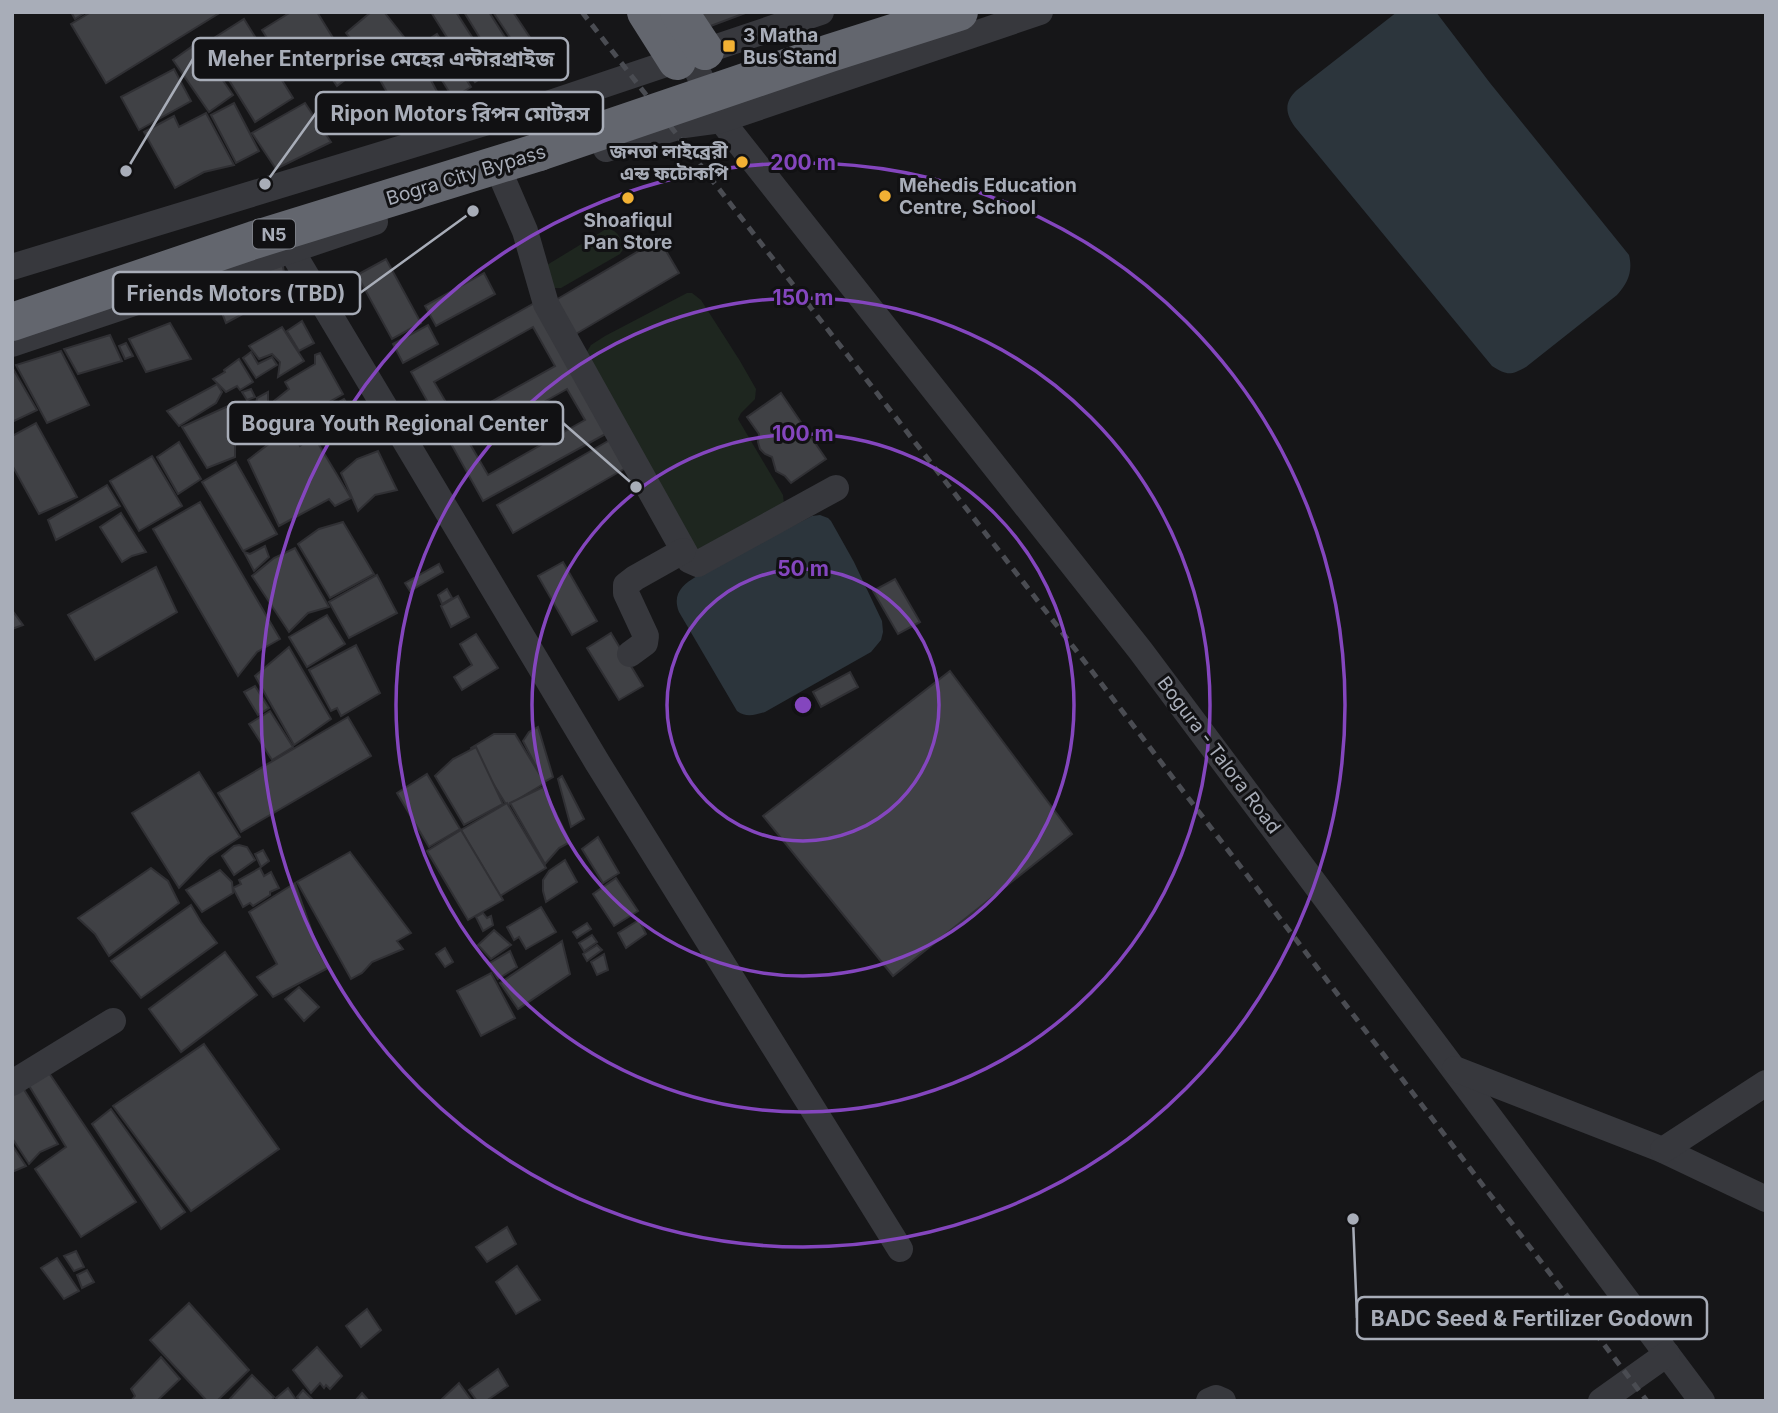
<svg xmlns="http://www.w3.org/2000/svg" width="1778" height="1413" viewBox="0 0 1778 1413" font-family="Inter,'Noto Sans Bengali',sans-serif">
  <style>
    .green { fill: #1e261f }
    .water { fill: #2c353c }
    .building { fill: #404145; stroke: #303034; stroke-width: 2; fill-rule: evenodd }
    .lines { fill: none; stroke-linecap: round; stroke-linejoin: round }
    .minor { stroke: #37383d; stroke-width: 26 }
    .highway { stroke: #63666e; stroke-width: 38 }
    .rail { stroke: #4a4c52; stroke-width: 5; stroke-dasharray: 9 7; stroke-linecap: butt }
    .highway-bridge { stroke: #63666e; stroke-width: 38 }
    .ring { fill: none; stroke: #8446be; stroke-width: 3.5 }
    .poi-dot { fill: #f2b134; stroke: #111113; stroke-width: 2.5 }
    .labels { text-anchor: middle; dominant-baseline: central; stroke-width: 6; stroke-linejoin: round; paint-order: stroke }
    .shield { fill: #111113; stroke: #7b7e86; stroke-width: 2 }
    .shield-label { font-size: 18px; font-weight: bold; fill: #a8adb8 }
    .poi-label { font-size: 19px; font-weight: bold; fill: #a8adb8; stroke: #111113; text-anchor: start }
    .street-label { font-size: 19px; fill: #a8adb8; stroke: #111113 }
    .centre { fill: #8446be; stroke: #111113; stroke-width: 3.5 }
    .ring-label { font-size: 21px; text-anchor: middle; font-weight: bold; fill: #8446be; stroke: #111113; stroke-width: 6; stroke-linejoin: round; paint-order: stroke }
    .leader { fill: none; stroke: #a8adb8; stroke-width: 2.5 }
    .callout-dot { fill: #a8adb8; stroke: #111113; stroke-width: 2.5 }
    .callout { fill: #111113; stroke: #a8adb8; stroke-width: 2.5 }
    .callout-label { font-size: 21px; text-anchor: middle; font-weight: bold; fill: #a8adb8 }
  </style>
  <rect width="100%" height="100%" fill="#161618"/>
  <g class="green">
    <path d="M606 229C618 229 621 239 624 248L620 254 561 288H553L547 265Z"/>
    <polygon points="687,293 692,293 701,300 740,361 756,389 755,399 741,413 738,419 783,495 784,504 698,549 693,547 586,353 591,345 605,336"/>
  </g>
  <g class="water">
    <path d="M1397 12H1436L1490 83 1629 255C1633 271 1628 283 1617 295L1526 367C1510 376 1507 375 1492 366L1295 127C1285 113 1284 102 1297 90Z"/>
    <path d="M820 515 828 518 831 521 854 562 882 621 883 632 881 640 871 652 765 712C755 715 746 718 737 711L679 612C672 594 682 585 697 576L812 516Z"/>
  </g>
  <g class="building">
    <polygon points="71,12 86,12 75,19"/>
    <polygon points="91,12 221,12 106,83 71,24"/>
    <polygon points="291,12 317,12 333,38 285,67 262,30"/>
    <polygon points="371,12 384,12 404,37 371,64 346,33"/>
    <polygon points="431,12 456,12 493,70 475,82"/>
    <polygon points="464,12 489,12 515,53 496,64"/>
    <polygon points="493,12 513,12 535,45 521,54"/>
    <polygon points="699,12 748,12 708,27"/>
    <polygon points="244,19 293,98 255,122 206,43"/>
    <polygon points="437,34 471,87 453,98 420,45"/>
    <polygon points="197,43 233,95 209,112 173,60"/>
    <polygon points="339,43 347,55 341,61 350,76 337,86 318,57"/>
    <polygon points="417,54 442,101 405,124 379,78"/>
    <polygon points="174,69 191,101 139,130 121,97"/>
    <polygon points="234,103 259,151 236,163 211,115"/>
    <polygon points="305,103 331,142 276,169 252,133"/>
    <polygon points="206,113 234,165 204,172 175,188 144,132 174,116 179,127"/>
    <polygon points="659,239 679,273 569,338 549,304"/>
    <polygon points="386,259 421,323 392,339 357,275"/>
    <polygon points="282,261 285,278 284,292 226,323 215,295 265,266"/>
    <polygon points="484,273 495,294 436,326 425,306"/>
    <path d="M538 301 611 431 483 501 411 372ZM533 327 555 366 457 421 434 382ZM567 389 585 420 488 475 470 444Z"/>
    <polygon points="302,321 314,343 299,351 287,331"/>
    <polygon points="170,323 191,359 146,372 129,339"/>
    <polygon points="428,325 438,344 403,363 393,344"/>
    <polygon points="282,327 304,361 278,377 280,362 272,354 259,359 249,346"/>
    <polygon points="110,335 122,361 78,374 64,349"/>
    <polygon points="126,343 133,356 125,359 119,346"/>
    <polygon points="61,351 89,405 47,423 16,365"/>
    <polygon points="251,352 258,364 272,357 277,365 256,378 243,358"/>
    <polygon points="320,353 343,394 294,422 282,417 274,401 289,389 285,382 315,364 315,355"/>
    <polygon points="239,359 253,382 240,390 237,386 226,392 213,379 225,372 224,370"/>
    <polygon points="12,367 37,410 12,422"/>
    <polygon points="217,384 222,392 216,403 179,426 167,411"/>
    <polygon points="251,389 255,397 247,400 242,392"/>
    <polygon points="268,392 268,407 264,409 267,413 264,416 269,426 265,428 252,406 256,404 257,398"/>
    <polygon points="781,393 826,459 791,483 785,476 776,471 772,457 765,454 760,449 758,442 759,434 747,417"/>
    <polygon points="344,399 354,414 314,434 305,421"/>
    <polygon points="228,406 246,438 235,445 235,457 207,468 182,427"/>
    <polygon points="288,422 300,446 313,435 351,498 335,506 329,499 279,526 248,460 279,436 277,429"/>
    <polygon points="36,423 77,497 39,514 12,465 12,436"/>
    <polygon points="615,437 631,465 513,533 497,505"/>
    <polygon points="179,442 201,479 178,494 157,457"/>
    <polygon points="378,451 397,490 375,495 358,511 341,473 357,459"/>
    <polygon points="152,456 182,506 139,531 110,481"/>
    <polygon points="236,462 277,534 243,551 202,482"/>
    <polygon points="107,485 120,506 56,540 48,520"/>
    <polygon points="200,502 280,639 257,652 238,676 153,529"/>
    <polygon points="121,513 146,552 132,556 122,562 100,527"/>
    <polygon points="343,522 374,574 330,598 298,544 319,529"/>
    <polygon points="265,546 269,557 254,571 244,552 250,554"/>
    <polygon points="295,548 329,607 308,613 289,632 252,576 274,558"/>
    <polygon points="563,562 597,621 572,635 538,576"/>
    <polygon points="439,564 443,572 410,591 405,583"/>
    <polygon points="156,567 177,612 95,660 68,615"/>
    <polygon points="377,575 397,613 349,638 329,602"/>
    <polygon points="895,579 920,622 898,634 873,591"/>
    <polygon points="447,589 452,598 442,604 438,595"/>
    <polygon points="458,596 469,617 451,627 441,606"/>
    <polygon points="12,610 23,625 12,629"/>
    <polygon points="327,615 345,644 307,667 289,637"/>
    <polygon points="611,633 643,686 619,700 587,648"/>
    <polygon points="476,634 498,668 462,690 454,677 472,665 460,644"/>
    <polygon points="356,645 380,693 341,716 337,708 331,711 309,670"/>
    <polygon points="289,647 331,719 294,745 255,676"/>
    <polygon points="950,671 1072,834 893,976 763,816"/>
    <polygon points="850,672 858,687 821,707 813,692"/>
    <polygon points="255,686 269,708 258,715 244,692"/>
    <polygon points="270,711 293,747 272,760 249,724"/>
    <polygon points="348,717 371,756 241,832 218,793"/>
    <polygon points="538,727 553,777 544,782 523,741 529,732"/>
    <polygon points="494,734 515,734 545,783 507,806 471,748"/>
    <polygon points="476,747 503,804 464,825 435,776 453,759"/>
    <polygon points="199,772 240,837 209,857 179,888 132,813"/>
    <polygon points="427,774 460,829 429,847 397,793"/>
    <polygon points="562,776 584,819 571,827 558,779"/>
    <polygon points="543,787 570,842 559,848 545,864 510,803"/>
    <polygon points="507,803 546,868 500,896 461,830"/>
    <polygon points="461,830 503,900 468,920 427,851"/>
    <polygon points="598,837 619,873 603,883 582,849"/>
    <polygon points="239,845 247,847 255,860 234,875 222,856 234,846"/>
    <polygon points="263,850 269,861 261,867 255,854"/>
    <polygon points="350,852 411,933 397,941 403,949 372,962 362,973 351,979 297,882"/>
    <polygon points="565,860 577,882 546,902 543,891 543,880 549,871"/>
    <polygon points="151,868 168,881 179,903 109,956 95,934 78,918"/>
    <polygon points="260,868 264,876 271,872 279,888 270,892 270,895 253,906 250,903 243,907 233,888 241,884 239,880"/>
    <polygon points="220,870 232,882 233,893 202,912 186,890"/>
    <polygon points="616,878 638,911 614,926 593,894"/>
    <polygon points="295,883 319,952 328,968 273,997 257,977 277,964 249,912"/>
    <polygon points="191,905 201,922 217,943 141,998 111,961"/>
    <polygon points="541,907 556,932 526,949 519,937 514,940 507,927"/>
    <polygon points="483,913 487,918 491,916 493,925 483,931 476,917"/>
    <polygon points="639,920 646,934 626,948 618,933"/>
    <polygon points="587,923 591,929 577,938 573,932"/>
    <polygon points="494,930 511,945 491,959 478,945"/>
    <polygon points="592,935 597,942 584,951 579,943"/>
    <polygon points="562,941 570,974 518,1009 500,983"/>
    <polygon points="597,945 602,950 587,961 583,954"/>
    <polygon points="445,948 453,962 445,967 436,954"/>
    <polygon points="510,951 517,967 498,979 488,964"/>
    <polygon points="225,952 257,995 181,1052 149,1009"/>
    <polygon points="604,954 608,970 597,975 591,962"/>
    <polygon points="491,973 515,1018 481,1036 457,991"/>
    <polygon points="299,987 319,1007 304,1021 285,999"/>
    <polygon points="204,1044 279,1149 191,1211 113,1106"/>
    <polygon points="47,1070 136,1202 81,1237 35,1169 66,1147 28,1084"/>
    <polygon points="23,1088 58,1144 40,1152 29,1164 12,1138 12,1093"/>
    <polygon points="111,1109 185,1212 161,1229 92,1124"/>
    <polygon points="12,1145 26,1166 12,1172"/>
    <polygon points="507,1227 516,1244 487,1262 476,1247"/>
    <polygon points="76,1251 84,1267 74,1271 64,1256"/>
    <polygon points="57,1258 79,1291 64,1299 41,1268"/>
    <polygon points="517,1266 540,1300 516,1314 496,1282"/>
    <polygon points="87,1270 94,1282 82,1288 77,1275"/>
    <polygon points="189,1303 249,1370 217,1401 207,1401 150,1340"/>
    <polygon points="367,1309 381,1330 361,1347 346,1326"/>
    <polygon points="317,1347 342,1376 330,1389 326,1385 324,1388 320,1383 311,1393 293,1370"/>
    <polygon points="161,1357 180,1379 157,1401 131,1401 135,1396 131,1389"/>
    <polygon points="498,1369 508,1386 486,1401 477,1401 469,1390"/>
    <polygon points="252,1375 274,1397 271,1401 228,1401"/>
    <polygon points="459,1383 472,1401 440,1401"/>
    <polygon points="288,1388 297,1401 278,1401 276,1398"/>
    <polygon points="303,1390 312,1399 310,1401 300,1401 297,1397"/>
    <polygon points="362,1393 369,1401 355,1401"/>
  </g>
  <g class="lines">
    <g class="minor">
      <polyline points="690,56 721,120 1140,650 1702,1401"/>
      <polyline points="606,149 684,125 721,120 1040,12"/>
      <polyline points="503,180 525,231 546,304 689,560 698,564 701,562 836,488"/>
      <polyline points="291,250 597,762 900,1249"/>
      <polyline points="12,267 547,104 821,12"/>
      <polyline points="12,344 375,222"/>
      <polyline points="630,654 645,643 646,636 626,593 626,585 635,578 683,551"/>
      <polyline points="1455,1069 1663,1150 1766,1199"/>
      <polyline points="12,1083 113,1021"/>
      <polyline points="1663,1150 1766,1083"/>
      <polyline points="1209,1401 1216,1398 1223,1401"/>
      <polyline points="1601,1401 1667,1354"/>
    </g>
    <g class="highway">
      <polyline points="646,12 677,61"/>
      <polyline points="679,12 705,51"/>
      <polyline points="12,322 254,240 539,152"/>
    </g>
    <polyline class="rail" points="582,12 1075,649 1647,1401"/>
    <polyline class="highway-bridge" points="539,152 830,53 959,12"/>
  </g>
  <g class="ring">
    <circle cx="803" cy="705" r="136"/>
    <circle cx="803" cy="705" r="271"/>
    <circle cx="803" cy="705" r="407"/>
    <circle cx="803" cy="705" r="542"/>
  </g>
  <g class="poi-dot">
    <rect x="722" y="39" width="14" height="14" rx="3.5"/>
    <circle cx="742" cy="162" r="7"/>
    <circle cx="885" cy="196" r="7"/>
    <circle cx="628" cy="198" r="7"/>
  </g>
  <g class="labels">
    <rect class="shield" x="253" y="219.5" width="42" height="29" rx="5"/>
    <g class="shield-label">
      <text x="274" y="234">N5</text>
    </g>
    <g class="poi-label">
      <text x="743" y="35">3 Matha<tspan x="743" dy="22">Bus Stand</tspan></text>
      <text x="728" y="151" text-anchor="end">জনতা লাইব্রেরী<tspan x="728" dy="22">এন্ড ফটোকপি</tspan></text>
      <text x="899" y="185">Mehedis Education<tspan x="899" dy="22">Centre, School</tspan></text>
      <text x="628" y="220" text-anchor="middle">Shoafiqul<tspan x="628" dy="22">Pan Store</tspan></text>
    </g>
    <g class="street-label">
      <text transform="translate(466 175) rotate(-17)">Bogra City Bypass</text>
      <text transform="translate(1219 755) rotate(53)">Bogura - Talora Road</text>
    </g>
  </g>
  <circle cx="803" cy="705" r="10" class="centre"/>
  <g class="ring-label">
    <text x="803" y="170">200 m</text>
    <text x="803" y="305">150 m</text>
    <text x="803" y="441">100 m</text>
    <text x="803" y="576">50 m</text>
  </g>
  <path class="leader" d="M126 171L193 59M265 184L316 113M473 211L360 293M636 487L563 423M1353 1219L1357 1318"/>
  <g class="callout-dot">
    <circle cx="126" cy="171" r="7"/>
    <circle cx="265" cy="184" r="7"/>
    <circle cx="473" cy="211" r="7"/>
    <circle cx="636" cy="487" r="7"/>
    <circle cx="1353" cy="1219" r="7"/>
  </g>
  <g class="callout">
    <rect x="193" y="38" width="375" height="42" rx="7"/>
    <rect x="316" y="92" width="287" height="42" rx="7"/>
    <rect x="113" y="272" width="247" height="42" rx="7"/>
    <rect x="228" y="402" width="335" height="42" rx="7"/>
    <rect x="1357" y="1297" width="350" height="42" rx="7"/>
  </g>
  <g class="callout-label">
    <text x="381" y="66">Meher Enterprise মেহের এন্টারপ্রাইজ</text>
    <text x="460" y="121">Ripon Motors রিপন মোটরস</text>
    <text x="236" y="301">Friends Motors (TBD)</text>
    <text x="395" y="431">Bogura Youth Regional Center</text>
    <text x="1532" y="1326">BADC Seed &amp; Fertilizer Godown</text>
  </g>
  <rect width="1778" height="1413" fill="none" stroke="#a8adb8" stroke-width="28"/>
</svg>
